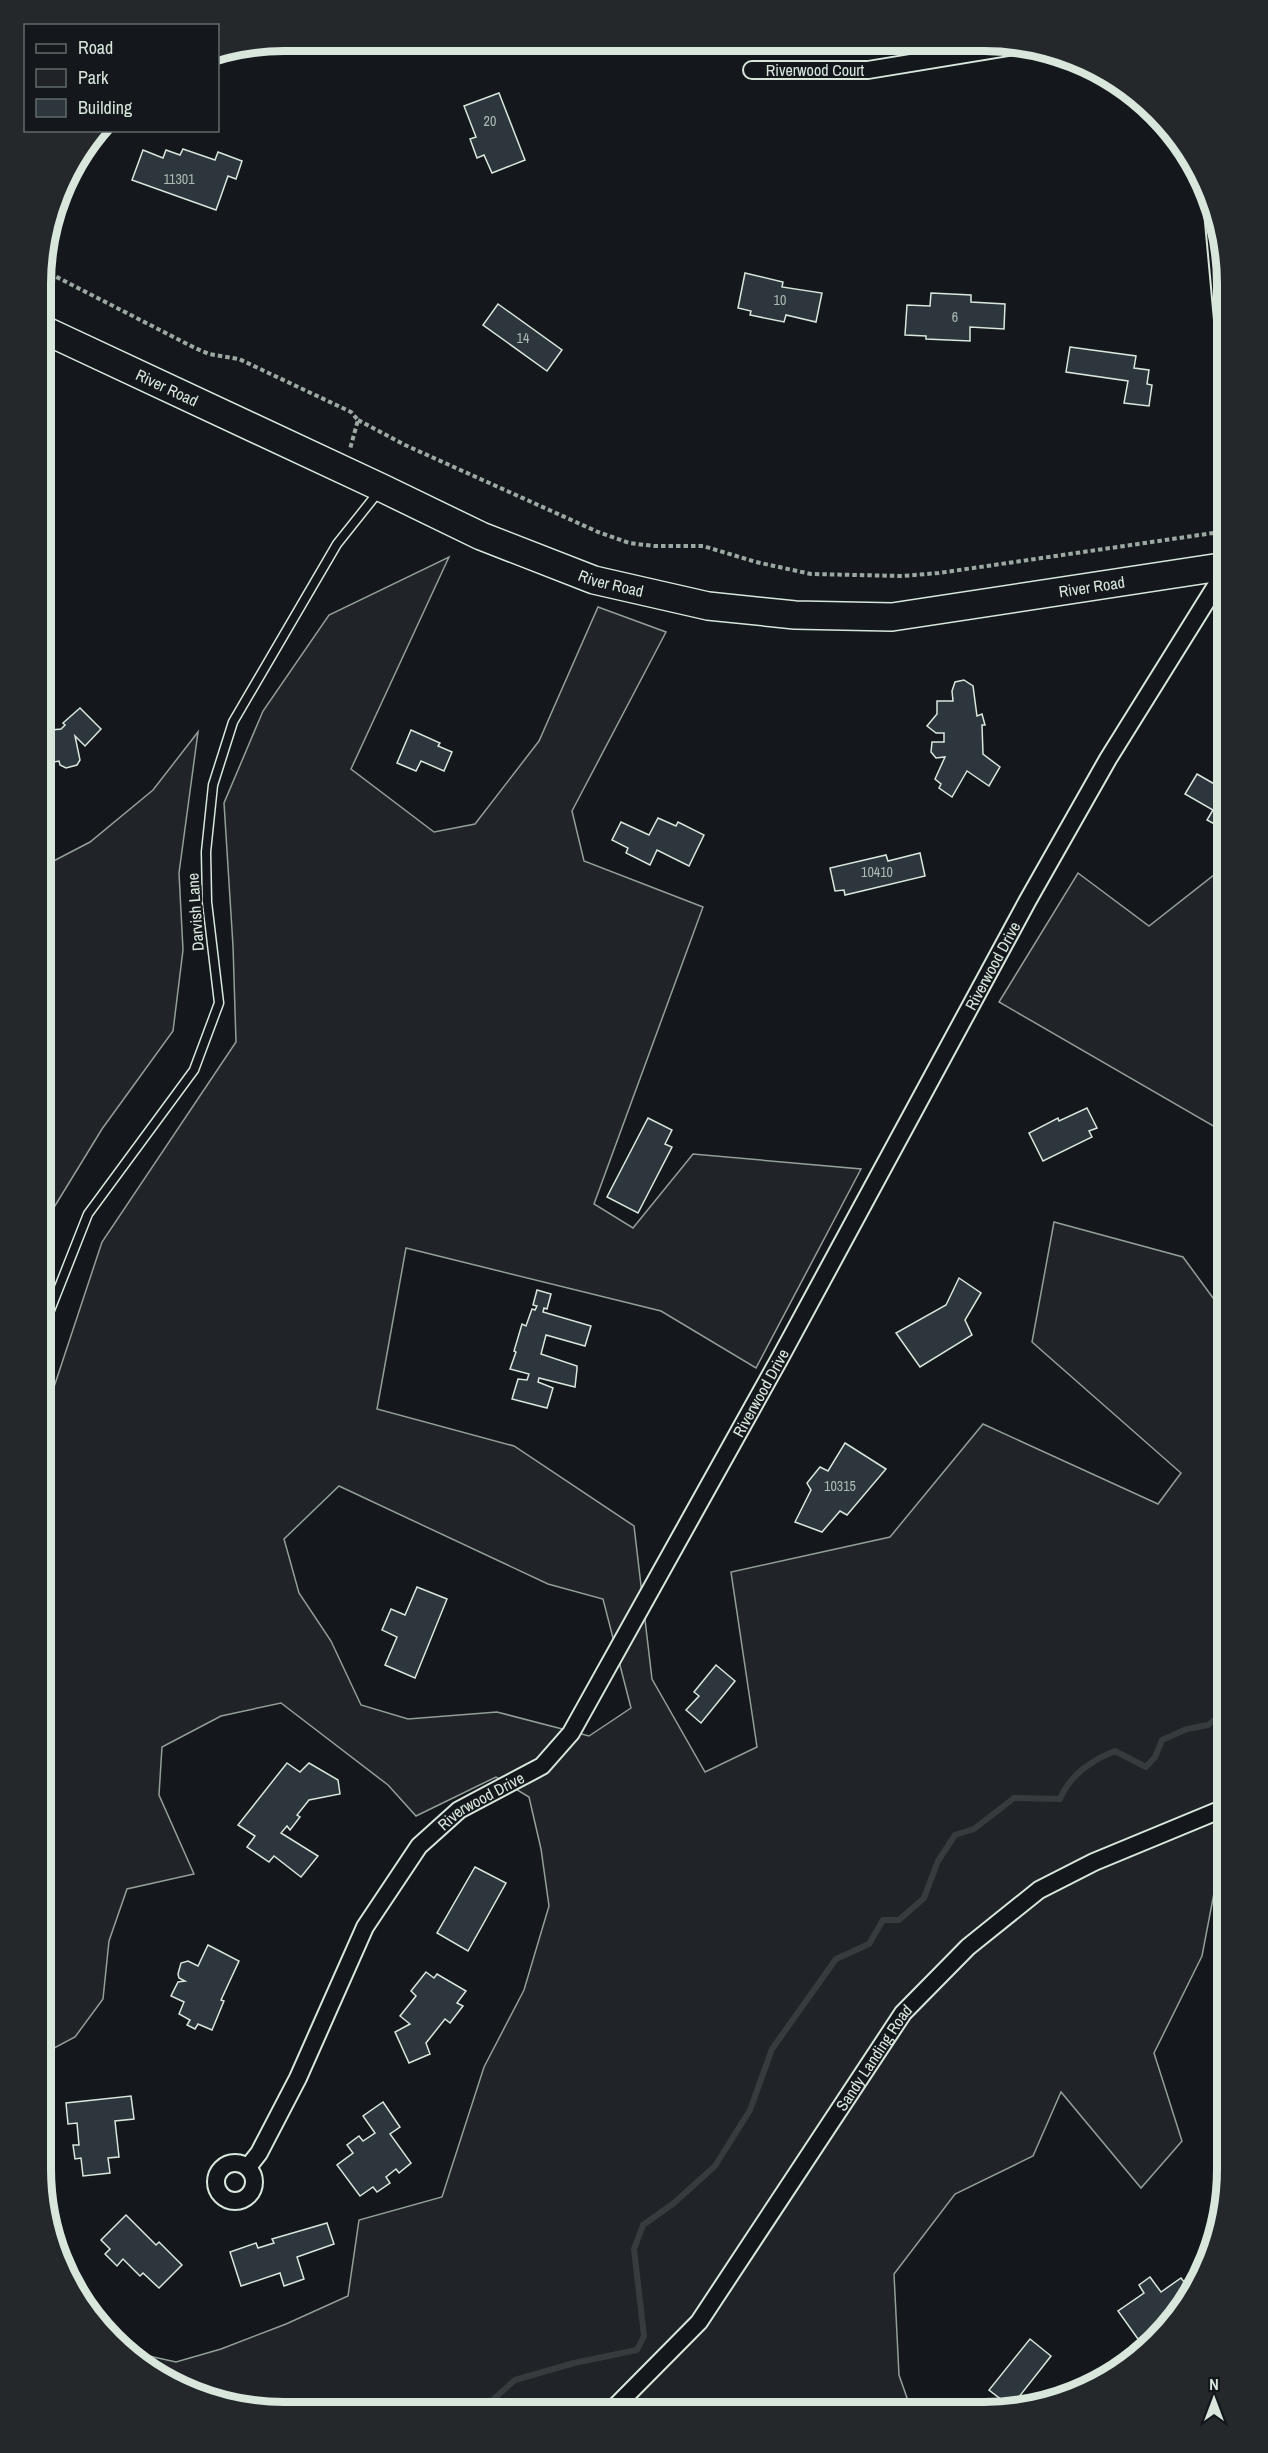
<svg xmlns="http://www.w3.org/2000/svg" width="1268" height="2453" viewBox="0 0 1268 2453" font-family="'Archivo Narrow',sans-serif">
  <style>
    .green { fill: #202428; stroke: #939e99; stroke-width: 1.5; fill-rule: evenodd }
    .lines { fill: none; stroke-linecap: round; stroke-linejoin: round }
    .stream { stroke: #363b3e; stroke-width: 6 }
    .building { fill: #2c363c; stroke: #d8e6dc; stroke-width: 1.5 }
    .service-casing { stroke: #d8e6dc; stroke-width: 11 }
    .minor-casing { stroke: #d8e6dc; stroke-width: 20 }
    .primary-casing { stroke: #d8e6dc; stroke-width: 30 }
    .path { stroke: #9da8a2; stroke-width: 4; stroke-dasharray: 4.5 3; stroke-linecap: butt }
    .service { stroke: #14181c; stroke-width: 8 }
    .minor { stroke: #14181c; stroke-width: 16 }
    .primary { stroke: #14181c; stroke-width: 27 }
    .labels { text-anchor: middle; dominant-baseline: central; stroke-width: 4.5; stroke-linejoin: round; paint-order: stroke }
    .number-label { font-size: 14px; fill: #adbab4 }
    .street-label { font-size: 16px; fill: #d8e6dc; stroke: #14181c }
    .rim { fill: none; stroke: #d8e6dc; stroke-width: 8 }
  </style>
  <rect width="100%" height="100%" fill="#14181c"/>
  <g class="green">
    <path d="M449 557 351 769 434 832 475 824 539 741 598 607 666 632 572 811 584 861 703 907 594 1204 633 1228 693 1154 861 1169 756 1368 661 1311 406 1248 377 1409 514 1446 634 1526 652 1679 705 1772 757 1747 731 1572 890 1537 983 1424 1158 1504 1181 1473 1032 1342 1054 1222 1183 1257 1227 1317V1887L1215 1888 1202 1956 1154 2053 1182 2141 1141 2188 1061 2092 1033 2156 955 2194 894 2274 899 2375 912 2412 252 2410 191 2394 122 2350 176 2362 221 2349 286 2324 348 2296 359 2220 442 2197 484 2067 524 1990 549 1906 541 1849 529 1797 496 1777 416 1816 388 1785 281 1703 221 1716 162 1747 159 1795 194 1874 127 1889 109 1941 103 1999 75 2037 41 2055V1438L53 1390 102 1242 236 1042 233 946 224 803 263 711 329 615ZM339 1486 548 1584 603 1599 631 1708 589 1736 497 1712 408 1719 361 1705 331 1641 299 1593 284 1539Z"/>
    <polygon points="198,732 179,873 183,950 173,1031 102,1129 42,1227 42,867 90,842 153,790"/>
    <polygon points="1227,870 1227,1123 1215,1127 999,1002 1078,873 1149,926 1214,875"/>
  </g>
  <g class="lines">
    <path class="stream" d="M473 2411 487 2405 515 2380 574 2363 637 2350 644 2336 634 2249 643 2225 674 2203 715 2166 750 2110 772 2049 836 1959 869 1944 883 1920H899L924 1898 938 1861 955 1835 974 1829 1014 1798 1060 1799C1070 1775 1092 1760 1115 1751L1146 1767 1155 1757 1162 1740 1187 1729 1208 1725 1227 1710"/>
  </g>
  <g class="building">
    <polygon points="499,93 525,160 492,173 484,155 477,158 470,139 476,137 464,106"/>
    <polygon points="183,149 215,160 218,152 242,161 236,179 228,176 216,210 132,180 143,150 163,158 166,150 180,155"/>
    <polygon points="745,273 783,282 782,287 822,293 816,322 786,315 784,322 750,315 751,311 738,308"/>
    <polygon points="931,293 971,295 971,302 1005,304 1004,329 970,327 970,341 926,339 926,336 905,335 907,305 930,306"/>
    <polygon points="498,304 562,350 547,371 483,325"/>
    <polygon points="1070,347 1136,356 1134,368 1149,370 1147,384 1152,385 1149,406 1124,403 1128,381 1066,372"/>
    <polygon points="964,680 973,686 977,716 982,714 985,725 982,725 983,754 1000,767 989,786 967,771 952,797 939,788 941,784 935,779 945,757 936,758 931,752 932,742 944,742 944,733 936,733 927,726 937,714 937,701 953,701 952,691 955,682"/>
    <polygon points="80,708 101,729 85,746 75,736 80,760 77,765 66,768 60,765 59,761 42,764 42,731 61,729 65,725 63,723"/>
    <polygon points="411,730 440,743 438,746 452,752 444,771 421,761 416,771 397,763"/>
    <polygon points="1197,774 1223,789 1227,783 1227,842 1217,835 1222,828 1207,820 1213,810 1185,794"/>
    <polygon points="658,818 676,826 678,822 704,835 689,866 657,850 650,865 626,853 628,848 612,840 621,822 649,835"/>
    <polygon points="920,853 925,876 845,895 844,890 835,891 830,868 886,855 888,861"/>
    <polygon points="1087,1108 1097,1128 1089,1131 1092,1137 1043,1161 1029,1133 1058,1118 1059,1121"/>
    <polygon points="648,1118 672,1130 665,1144 672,1147 638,1213 607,1197"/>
    <polygon points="959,1278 981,1293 965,1320 972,1335 920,1367 896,1333 946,1305"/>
    <polygon points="537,1290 551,1294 547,1309 544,1308 543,1312 591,1326 585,1346 546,1335 541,1354 577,1366 577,1369 575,1387 539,1378 538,1382 553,1388 547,1408 512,1399 518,1379 527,1380 529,1374 510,1369 516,1352 514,1351 522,1324 526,1326 532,1309 535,1310 537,1306 533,1305"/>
    <polygon points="845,1443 886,1469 847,1515 840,1511 822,1532 795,1522 811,1490 807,1483 820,1467 828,1471"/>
    <polygon points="417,1587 447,1599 415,1678 385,1665 397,1637 382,1630 391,1609 405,1615"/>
    <polygon points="716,1665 735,1681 701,1723 686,1710 699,1696 694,1692"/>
    <polygon points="287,1763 300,1772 309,1763 338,1780 340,1794 309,1800 297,1815 300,1817 290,1830 287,1826 281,1833 318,1856 301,1877 274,1856 269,1862 247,1847 255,1836 238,1825"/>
    <polygon points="475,1867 506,1883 468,1951 437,1933"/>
    <polygon points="208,1945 239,1961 221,2000 224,2001 212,2030 198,2024 195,2029 187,2025 190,2020 179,2014 184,2002 171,1996 178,1982 185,1981 179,1978 178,1974 181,1963 188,1961 198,1966"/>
    <polygon points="426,1972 434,1978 437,1974 466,1991 457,2003 463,2006 450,2023 445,2019 426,2043 430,2054 409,2063 395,2032 410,2024 400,2016 416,1996 411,1991"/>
    <polygon points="131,2096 134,2119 115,2121 119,2157 108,2158 110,2173 83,2176 81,2158 75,2159 73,2145 79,2145 77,2123 68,2124 66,2103"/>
    <polygon points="383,2102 400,2127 390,2134 411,2163 399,2173 396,2169 386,2177 390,2183 377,2192 373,2187 360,2196 337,2165 353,2153 347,2145 359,2136 363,2141 375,2133 363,2116"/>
    <polygon points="126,2215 156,2245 159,2242 182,2265 159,2288 143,2273 140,2276 123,2259 117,2266 105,2254 110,2249 101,2240"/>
    <polygon points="327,2223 334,2244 297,2257 304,2279 284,2286 280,2273 241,2286 230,2252 256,2243 258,2248 274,2243 272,2239"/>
    <polygon points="1150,2277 1161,2292 1181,2278 1192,2292 1177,2317 1171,2323 1167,2319 1138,2339 1118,2311 1144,2293 1139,2285"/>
    <polygon points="1030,2339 1051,2356 1011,2407 989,2390"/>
  </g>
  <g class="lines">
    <g class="service-casing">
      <polyline id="service" points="41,1333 88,1214 194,1070 219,1003 207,902 206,852 213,785 233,722 337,544 380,490"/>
    </g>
    <g class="minor-casing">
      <g id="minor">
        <path id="s1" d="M752 70H868L1021 45"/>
        <polyline points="1212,200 1227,363"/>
        <circle cx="235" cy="2182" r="19"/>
        <path id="s2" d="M248 2167 259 2153 298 2078 365 1927 419 1846 459 1810 542 1766 571 1733 780 1358 1028 900 1108 759 1227 568"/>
        <path id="s3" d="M611 2411 699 2322 903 2013 968 1947 1039 1890 1094 1862 1227 1807"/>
      </g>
    </g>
    <g class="primary-casing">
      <g id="primary">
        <path id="s4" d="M42 329 382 488 481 536 594 580 708 606 795 615 892 617 1227 566"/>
      </g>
    </g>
    <g class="path">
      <polyline points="43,270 195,348 209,354 239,359 351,412 358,420 350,449"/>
      <polyline points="358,420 405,445 598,532 629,543 654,546 703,546 756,562 811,574 903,576 939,573 1227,531"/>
    </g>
    <use href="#service" class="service"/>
    <use href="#minor" class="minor"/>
    <use href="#primary" class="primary"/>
  </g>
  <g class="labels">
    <g class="number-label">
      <text x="490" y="121">20</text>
      <text x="179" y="179">11301</text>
      <text x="780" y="300">10</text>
      <text x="955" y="317">6</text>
      <text x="523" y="338">14</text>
      <text x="877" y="872">10410</text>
      <text x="840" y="1486">10315</text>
    </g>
    <g class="street-label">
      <text stroke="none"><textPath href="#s1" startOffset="63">Riverwood Court</textPath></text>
      <text stroke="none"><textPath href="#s4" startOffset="138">River Road</textPath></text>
      <text stroke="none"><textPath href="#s4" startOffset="624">River Road</textPath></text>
      <text stroke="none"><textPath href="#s4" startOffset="1110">River Road</textPath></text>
      <text transform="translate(195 912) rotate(-94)">Darvish Lane</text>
      <text stroke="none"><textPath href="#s2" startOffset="1432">Riverwood Drive</textPath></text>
      <text stroke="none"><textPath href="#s2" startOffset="946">Riverwood Drive</textPath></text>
      <text stroke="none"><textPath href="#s2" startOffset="442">Riverwood Drive</textPath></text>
      <text stroke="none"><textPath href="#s3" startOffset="442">Sandy Landing Road</textPath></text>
    </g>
  </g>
  <path d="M0 0H1268V2453H0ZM284 51H984A233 233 0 0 1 1217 284V2169A233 233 0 0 1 984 2402H284A233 233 0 0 1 51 2169V284A233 233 0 0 1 284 51Z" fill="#24282b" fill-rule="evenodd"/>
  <path class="rim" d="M284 51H984A233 233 0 0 1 1217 284V2169A233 233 0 0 1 984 2402H284A233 233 0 0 1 51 2169V284A233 233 0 0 1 284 51Z"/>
  <rect x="24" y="24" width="195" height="108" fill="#14181c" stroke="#626a69" stroke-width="1.5"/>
  <rect x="36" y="44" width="30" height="9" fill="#14181c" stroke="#626a69" stroke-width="1.5"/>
  <text x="78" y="54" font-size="18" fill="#d8e6dc">Road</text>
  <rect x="36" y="69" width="30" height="18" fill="#202428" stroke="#626a69" stroke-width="1.5"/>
  <text x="78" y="84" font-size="18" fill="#d8e6dc">Park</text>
  <rect x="36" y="99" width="30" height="18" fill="#2c363c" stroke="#626a69" stroke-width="1.5"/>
  <text x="78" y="114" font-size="18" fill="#d8e6dc">Building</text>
  <g transform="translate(1214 2399)" stroke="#14181c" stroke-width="4.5" paint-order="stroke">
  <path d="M0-4.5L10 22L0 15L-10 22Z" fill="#d8e6dc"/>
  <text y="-9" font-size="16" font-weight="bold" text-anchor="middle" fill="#d8e6dc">N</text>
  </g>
</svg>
